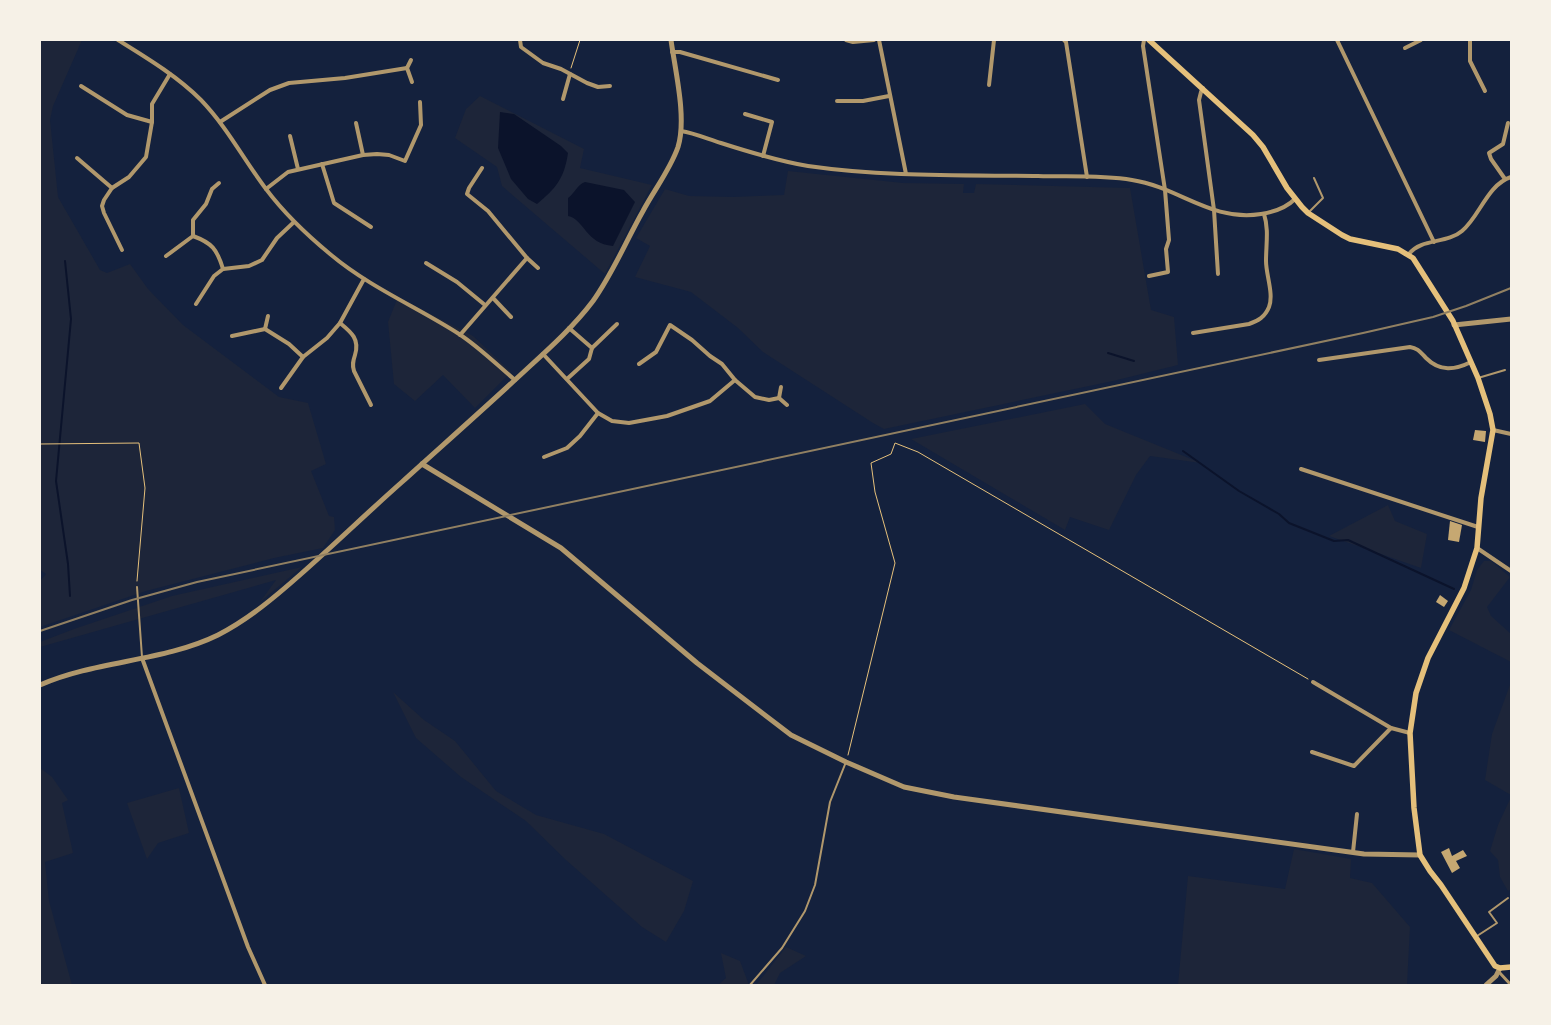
<svg xmlns="http://www.w3.org/2000/svg" width="1551" height="1025" viewBox="0 0 1551 1025" font-family="Quicksand,sans-serif">
  <style>
    .green { fill: #1d2539 }
    .water { fill: #0b132b }
    .lines { fill: none; stroke-linecap: round; stroke-linejoin: round }
    .stream { stroke: #0b132b; stroke-width: 2 }
    .building { fill: #c6a872 }
    .path { stroke: #e5c07b; stroke-width: 1 }
    .service { stroke: #b1986c; stroke-width: 2 }
    .pedestrian { stroke: #b1986c; stroke-width: 3 }
    .minor { stroke: #b1986c; stroke-width: 4 }
    .tertiary { stroke: #b1986c; stroke-width: 5 }
    .secondary { stroke: #e5c07b; stroke-width: 5.5 }
    .rail { stroke: #918062; stroke-width: 2 }
  </style>
  <rect width="100%" height="100%" fill="#14213d"/>
  <g class="green">
    <polygon points="40,40 82,40 53,106 50,120 58,197 100,270 107,273 130,264 148,289 183,325 279,397 308,403 326,464 311,471 329,516 334,517 335,530 323,548 274,558 146,591 40,627 40,581 46,574 40,570"/>
    <polygon points="480,96 584,149 580,168 652,185 605,274 502,186 497,167 455,138 466,109"/>
    <polygon points="788,171 903,183 964,184 963,193 974,193 976,184 1130,188 1151,310 1174,317 1178,365 1113,381 884,429 873,423 763,352 738,328 691,292 635,277 650,246 636,238 665,189 689,196 733,197 784,195"/>
    <polygon points="398,297 473,336 511,372 475,408 443,375 415,401 394,384 388,322"/>
    <polygon points="1085,404 1105,424 1201,463 1150,456 1136,475 1109,530 1070,517 1065,530 911,439"/>
    <polygon points="1388,505 1395,521 1427,534 1421,568 1329,536"/>
    <polygon points="1484,561 1491,561 1510,577 1487,607 1491,616 1511,634 1511,662 1449,630 1471,590 1477,570"/>
    <polygon points="302,567 260,602 276,580 40,647 40,642 74,629 172,596"/>
    <polygon points="1511,682 1511,795 1485,780 1492,734"/>
    <polygon points="393,692 424,720 455,741 496,791 536,815 604,834 693,881 684,911 666,942 642,927 566,860 526,821 461,777 416,738"/>
    <polygon points="40,768 52,777 68,800 62,803 73,853 45,862 49,901 72,985 40,985"/>
    <polygon points="179,788 189,833 158,843 147,859 127,803"/>
    <polygon points="1511,797 1511,889 1508,891 1500,877 1498,860 1490,851 1498,825"/>
    <polygon points="1294,849 1351,859 1350,878 1372,883 1410,927 1407,985 1178,985 1188,876 1285,889"/>
    <polygon points="786,947 806,956 780,973 774,985 756,985"/>
    <polygon points="721,953 740,961 749,985 718,985 726,978"/>
  </g>
  <g class="water">
    <path d="M500 112 514 114 561 146 568 153C564 179 556 188 537 204L528 199 511 179 498 148Z"/>
    <path d="M585 182 624 190 635 202 613 246C586 244 584 219 568 216V198C575 193 577 185 585 182Z"/>
  </g>
  <g class="lines">
    <g class="stream">
      <polyline points="65,261 71,319 56,481 68,564 70,596"/>
      <polyline points="1108,353 1134,361"/>
      <polyline points="1183,451 1239,491 1279,514 1289,523 1334,541 1348,540 1454,589"/>
    </g>
  </g>
  <g class="building">
    <polygon points="1475,430 1486,431 1485,442 1473,440"/>
    <polygon points="1450,521 1462,525 1459,542 1448,540"/>
    <polygon points="1440,595 1448,601 1444,607 1436,602"/>
    <polygon points="1449,848 1452,856 1463,850 1467,856 1456,861 1460,868 1452,873 1441,852"/>
  </g>
  <g class="lines">
    <g class="path">
      <polyline points="571,68 580,40"/>
      <polyline points="40,444 139,443 145,488 137,581"/>
      <polyline points="848,755 895,563 875,492 871,463 891,454 895,443 918,452 942,466 1308,679"/>
    </g>
    <g class="service">
      <polyline points="1309,212 1323,198 1314,178"/>
      <polyline points="1478,378 1505,370"/>
      <polyline points="137,587 142,657"/>
      <polyline points="1477,936 1497,923 1489,912 1508,898"/>
      <polyline points="750,985 782,948 805,911 815,885 830,802 846,762"/>
    </g>
    <polyline class="pedestrian" points="1499,972 1511,985"/>
    <g class="minor">
      <path d="M118 40C147 58 177 76 201 100 227 127 244 160 266 189 284 213 307 235 330 254 369 287 417 307 459 334 479 347 497 365 515 380"/>
      <polyline points="520,40 521,47 543,63 561,69 587,83 598,87 610,86"/>
      <polyline points="846,40 853,42 874,40"/>
      <polyline points="879,40 906,174"/>
      <polyline points="1064,40 1066,42 1087,177"/>
      <polyline points="1144,40 1143,46 1165,190 1169,240 1166,249 1168,272 1149,276"/>
      <polyline points="1337,40 1434,242"/>
      <polyline points="1470,40 1470,61 1485,91"/>
      <polyline points="1405,48 1421,40"/>
      <polyline points="672,52 680,52 778,80"/>
      <polyline points="411,60 407,68 412,82"/>
      <polyline points="989,85 994,40"/>
      <polyline points="81,86 127,115 152,122"/>
      <polyline points="1203,88 1201,92 1199,100 1214,210 1218,274"/>
      <polyline points="563,99 570,74"/>
      <polyline points="837,101 863,101 889,96"/>
      <polyline points="745,114 772,122 763,156"/>
      <polyline points="220,122 270,90 289,83 345,78 407,68"/>
      <polyline points="356,123 363,155"/>
      <path d="M681 131C694 133 708 139 721 143 749 152 778 161 808 166 884 177 961 175 1038 176 1069 177 1101 175 1132 180 1179 187 1211 222 1261 214 1274 212 1286 208 1295 199"/>
      <polyline points="290,136 298,169"/>
      <polyline points="77,158 112,188"/>
      <polyline points="322,164 334,203 371,227"/>
      <polyline points="482,168 469,188 467,194 488,211 527,258 538,268"/>
      <polyline points="1505,179 1491,159 1489,153 1503,144 1508,123"/>
      <polyline points="266,189 288,172 363,155 377,154 389,155 405,161 421,125 420,102"/>
      <polyline points="193,236 193,220 206,204 212,189 219,183"/>
      <polyline points="122,250 104,213 102,206 104,200 112,188 129,177 146,157 152,122 152,104 170,74"/>
      <path d="M1409 254C1421 238 1447 244 1462 231 1480 216 1487 185 1511 177"/>
      <path d="M166 256 193 236C212 243 217 249 223 269"/>
      <polyline points="426,263 457,282 485,305"/>
      <polyline points="493,298 511,317"/>
      <polyline points="196,304 214,276 223,269 249,266 262,260 277,238 294,222"/>
      <path d="M340 323C351 332 360 339 355 355 353 361 352 365 354 371L371 405"/>
      <polyline points="265,329 268,316"/>
      <path d="M1193 333 1249 324C1258 321 1265 317 1269 307 1274 294 1266 275 1266 261 1266 245 1269 229 1264 214"/>
      <polyline points="460,335 527,258"/>
      <polyline points="232,336 265,329 289,344 303,357"/>
      <polyline points="592,348 617,324"/>
      <polyline points="543,354 598,413 612,421 629,423 667,416 710,401 735,380"/>
      <path d="M1319 360 1410 347C1418 348 1421 353 1426 358 1440 372 1455 370 1471 362"/>
      <polyline points="639,364 656,352 670,325 692,340 710,356 722,364 735,380 755,397 769,400 779,398 787,405"/>
      <polyline points="567,379 589,359 592,348 569,328"/>
      <polyline points="281,388 303,357 327,338 340,323 364,279"/>
      <polyline points="779,398 781,387"/>
      <polyline points="1493,430 1511,434"/>
      <polyline points="544,457 567,448 580,436 598,413"/>
      <polyline points="1301,469 1478,527"/>
      <polyline points="1477,548 1511,571"/>
      <polyline points="142,658 248,947 265,985"/>
      <polyline points="1313,682 1391,728 1410,733"/>
      <polyline points="1312,752 1354,766 1391,728"/>
      <polyline points="1353,852 1357,814"/>
    </g>
    <g class="tertiary">
      <polyline points="1454,325 1511,319"/>
      <polyline points="422,464 561,548 697,663 791,735 846,762 904,787 954,797 1364,854 1420,855"/>
      <path d="M40 685C97 660 163 662 218 635 249 619 275 597 301 574 335 544 368 512 402 482 444 444 487 406 529 367 551 347 575 325 593 301 613 273 626 241 643 211 654 190 670 170 678 147 687 118 675 70 671 40"/>
      <polyline points="1486,985 1496,976 1500,968"/>
    </g>
    <polyline class="secondary" points="1149,40 1253,135 1263,147 1287,188 1302,207 1308,213 1342,235 1350,239 1398,249 1413,258 1453,321 1478,378 1490,414 1493,430 1481,498 1477,548 1464,588 1428,658 1416,693 1410,733 1414,808 1420,855 1430,871 1441,885 1495,966 1500,968 1511,967"/>
    <polyline class="rail" points="40,631 132,600 197,582 1363,333 1433,317 1466,306 1511,288"/>
  </g>
  <rect width="1551" height="1025" fill="none" stroke="#f6f1e7" stroke-width="82"/>
</svg>
